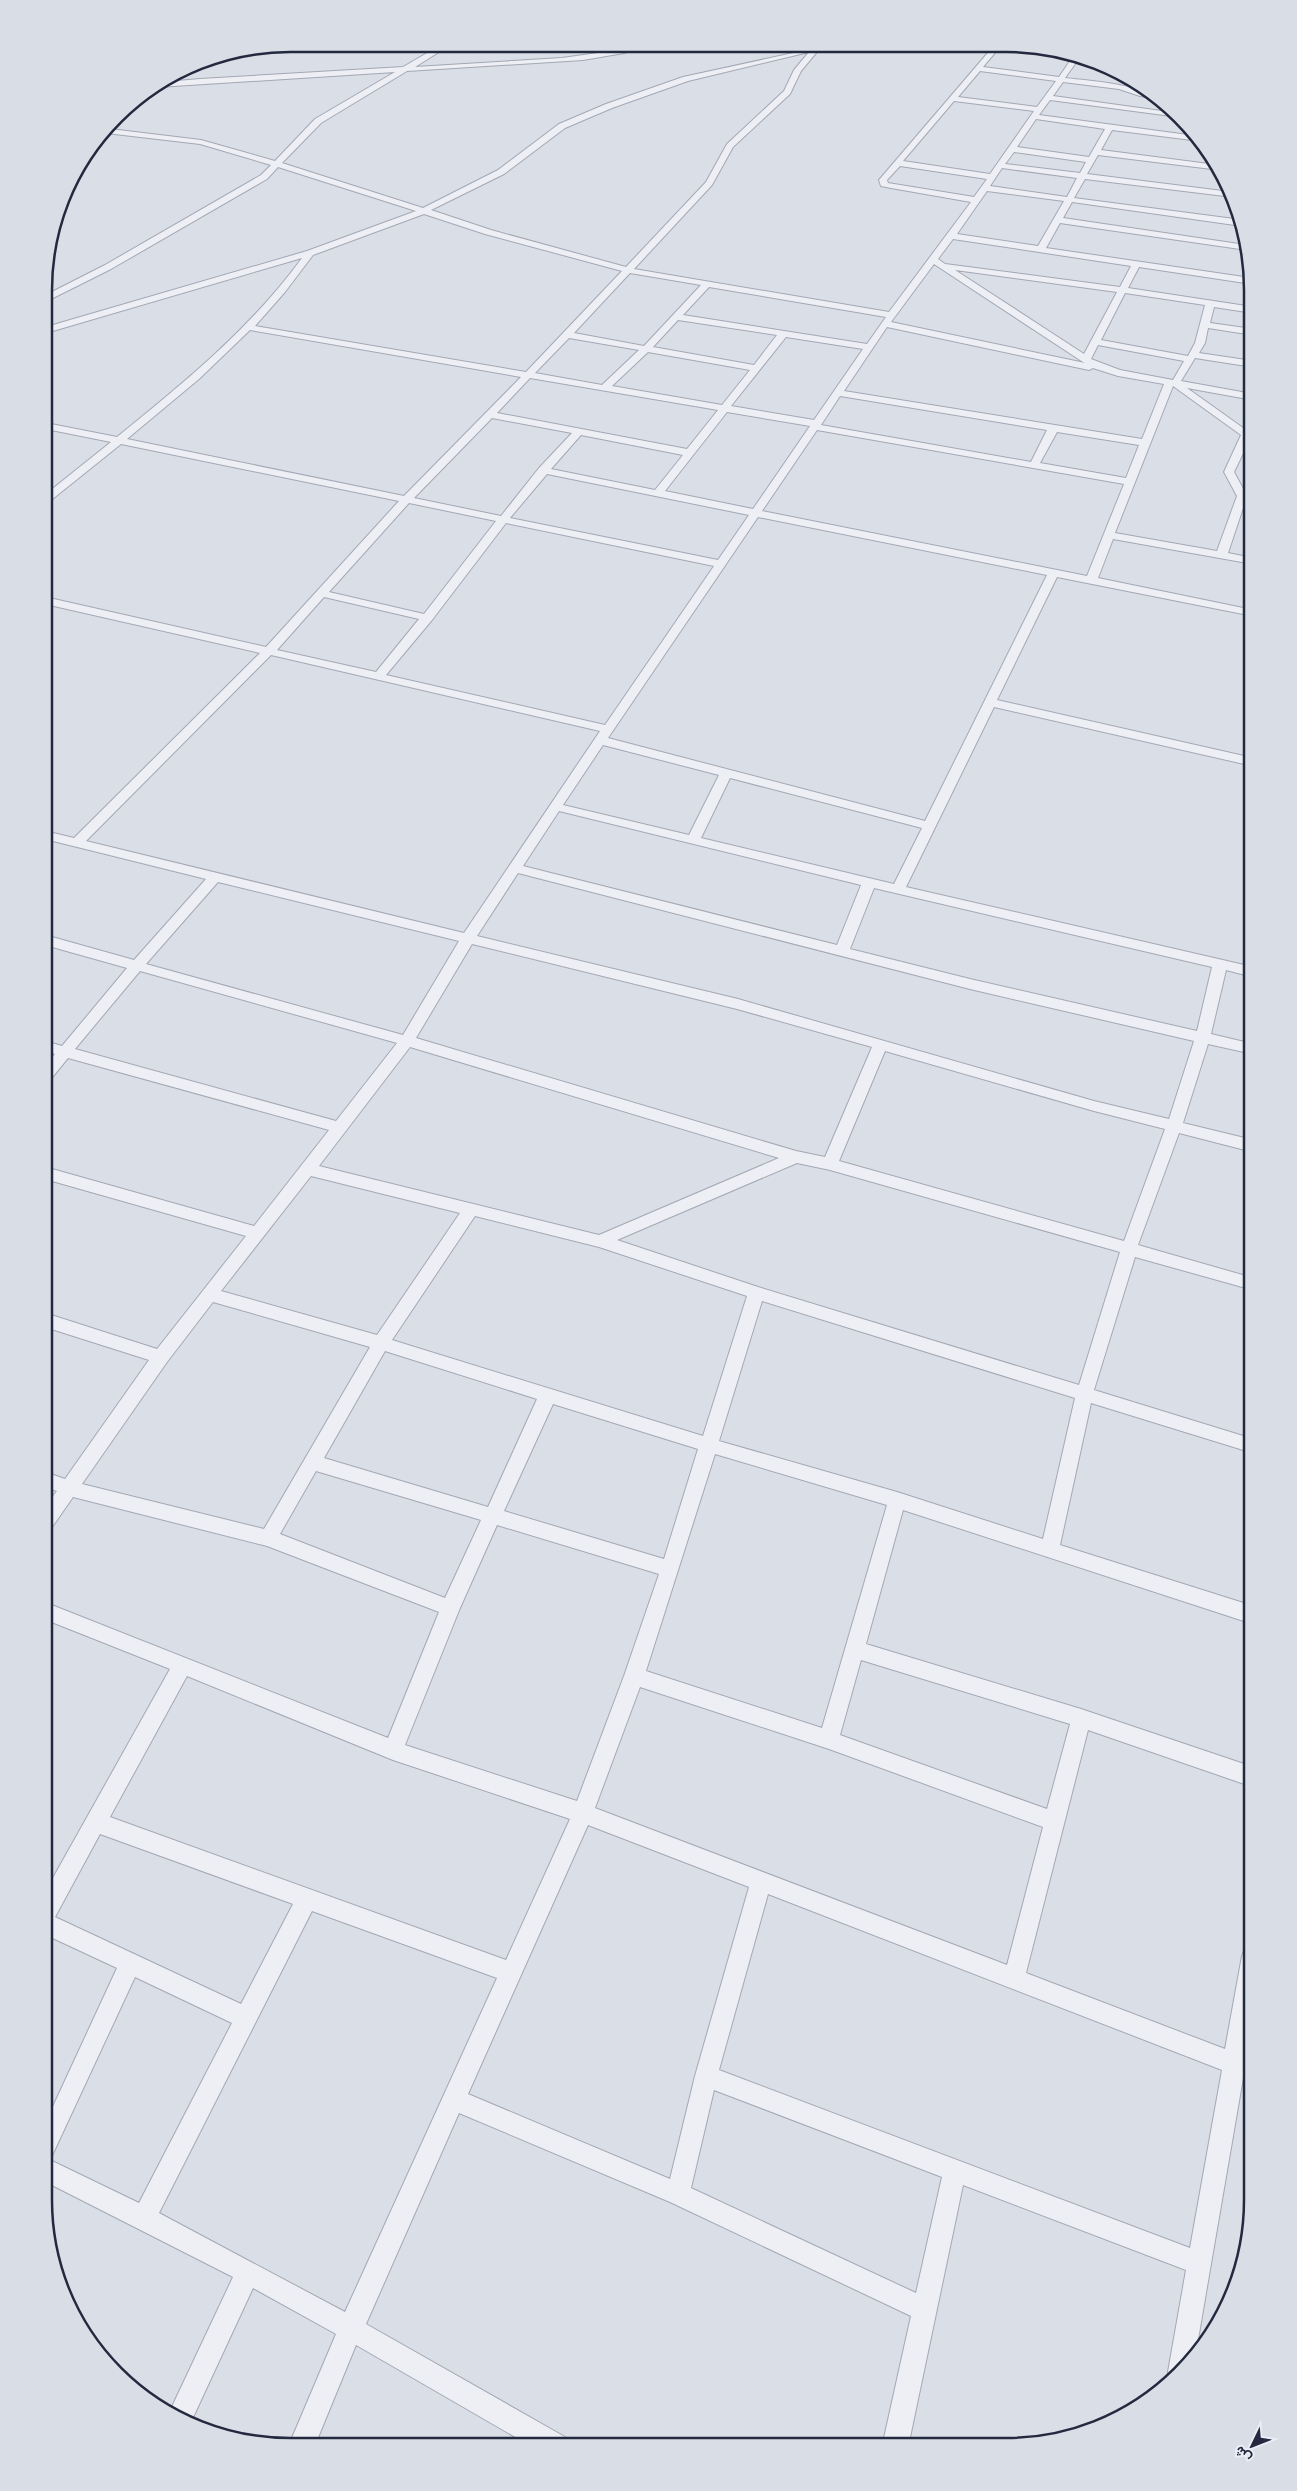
<svg xmlns="http://www.w3.org/2000/svg" width="1297" height="2491" viewBox="0 0 1297 2491" font-family="Barlow,Vazirmatn,sans-serif">
  <style>
    .lines { fill: none; stroke-linecap: round; stroke-linejoin: round }
    .street-casing { stroke: #a3a8b4; stroke-width: 2 }
    .street { fill: #edeff5; fill-rule: evenodd }
    .rim { fill: none; stroke: #23293e; stroke-width: 2.5 }
  </style>
  <rect width="100%" height="100%" fill="#dadee7"/>
  <g class="lines">
    <g class="street-casing">
      <path id="street" d="M441 45H450L415 67 562 58 648 46 624 53 583 60 407 71 321 123 282 163 423 208 498 170 559 124 606 104 683 77 821 47 801 71 790 94 733 147 712 185 634 269 889 312 971 202 891 188 881 186 879 180 992 48H999L983 67 1059 77 1074 55 1080 57 1065 78C1093 81 1137 84 1159 99L1140 96 1119 89 1063 82 1053 96 1176 113 1179 117 1050 100 1039 115 1196 136 1200 141 1112 130 1101 150 1217 165 1220 170 1098 155 1087 174 1231 192 1233 197 1085 179 1074 198 1242 220V226L1072 202 1063 218 1246 245 1247 250 1060 223 1046 248 1251 278 1252 284 1139 267 1128 288 1253 307V313L1214 307 1210 323 1253 329V335L1208 328 1205 343 1199 353 1253 361V367L1195 358 1181 381 1253 394V400L1187 388 1253 435V442L1249 441 1234 472 1247 496 1228 553 1253 558V564L1113 539 1098 578 1253 610V616L1057 577 997 700 1253 758V766L994 707 906 887 1253 967V977L1226 970 1211 1034 1253 1044V1054L1208 1044 1183 1123 1253 1140V1152L1179 1133 1138 1245 1253 1278V1290L1135 1257 1094 1390 1253 1439V1453L1091 1403 1060 1545 1253 1606V1624L903 1510 866 1644 1081 1709 1253 1767V1787L1088 1730 1026 1973 1225 2049 1242 1956 1245 1948 1253 1945V2021L1246 2057 1253 2060V2082L1243 2078 1195 2357 1171 2380 1168 2372 1186 2270 963 2185 908 2447H882L911 2316 670 2202 459 2113 366 2324 565 2437 569 2446H531L356 2345 315 2445H289L336 2334 253 2288 190 2424 169 2413 233 2277 44 2181V2126L117 1968 44 1934V1894L170 1669 44 1619V1602L388 1738 439 1612 267 1546 73 1497 50 1530 44 1532V1508L57 1491 45 1487V1472L65 1479 149 1360 45 1327V1313L157 1349 246 1236 45 1179V1167L254 1226 329 1130 68 1058 50 1080 45 1081V1066L55 1054 45 1051V1041L62 1046 127 968 45 945V935L134 960 206 879 45 839V831L74 838 260 653 45 604V597L266 647 399 501 121 444 50 501 46 502V494L111 442 46 429V423L117 437C184 383 251 328 302 258L46 333V327L307 251 416 211 278 167 267 179 111 269 49 300 46 301V295L105 265 261 175 271 165 200 144 106 133 110 129 201 140 275 161 315 119 395 72 158 87 165 82 200 79 403 67ZM809 52 794 70 784 91 727 144 706 182 626 267 491 230 431 210 504 174 565 128 612 108 688 81ZM980 71 1056 81 1037 107 958 97ZM954 101 1034 111 990 174 903 161ZM1036 119 1105 129 1089 157 1017 147ZM1014 152 1086 162 1080 173 1005 164ZM900 166 987 179 974 197 888 183 887 180ZM1002 168 1077 178 1067 197 990 186ZM987 191 1064 201 1038 246 957 234ZM424 214 485 234 622 271 526 372 255 326 285 292 313 255ZM953 239 1131 266 1120 287 945 264 938 259ZM934 264 1083 362 1085 363 891 322ZM955 270 1117 292 1084 354ZM630 273 701 285 644 346 574 333ZM709 287 886 317 867 344 683 315ZM1125 293 1205 305 1195 343 1188 356 1101 340ZM678 320 777 335 754 365 653 347ZM887 327 1089 370 1093 368 1118 376 1164 384 1142 439 844 391ZM250 330 521 377 404 496 127 439 199 379ZM786 337 863 349 814 420 731 406ZM569 338 639 350 602 385 535 373ZM1098 345 1184 361 1173 380 1120 370 1091 359ZM648 352 750 370 722 405 612 386ZM530 378 718 410 687 449 497 413ZM1173 386 1241 435 1224 472 1237 496 1217 551 1115 533ZM840 396 1047 430 1031 462 821 425ZM727 412 810 426 753 509 665 491ZM492 418 572 433 539 468 501 516 414 498ZM817 430 1124 484 1087 576 762 511ZM1057 432 1139 445 1126 478 1040 463ZM581 435 683 455 655 490 551 469ZM547 474 749 515 718 560 510 518ZM409 503 496 521 424 614 329 592ZM758 517 1047 575 925 821 608 738ZM506 523 714 566 605 725 386 675 432 620ZM324 597 419 619 376 672 277 650ZM271 655 600 731 464 933 86 841ZM603 745 719 775 689 835 563 805ZM730 778 922 828 894 884 701 838ZM559 811 861 885 837 945 523 866ZM518 873 970 989 1194 1041 1169 1119 1094 1101 738 999 477 936ZM218 882 459 941 403 1035 146 964ZM874 888 1212 967 1197 1031 970 979 850 949ZM472 944 737 1009 872 1047 825 1157 796 1151 416 1038ZM140 971 397 1043 336 1121 75 1049ZM410 1047 779 1158 599 1235 319 1166ZM885 1051 1094 1111 1165 1129 1124 1241 839 1161ZM797 1163 830 1170 1120 1252 1079 1385 758 1287 617 1240ZM311 1176 460 1213 377 1335 221 1291ZM475 1216 599 1247 747 1296 703 1436 392 1340ZM762 1301 1075 1398 1043 1539 897 1492 719 1441ZM213 1302 370 1347 264 1529 82 1484 167 1362ZM385 1351 537 1399 488 1507 324 1458ZM553 1404 698 1449 664 1559 504 1511ZM715 1454 887 1505 822 1728 646 1671ZM316 1471 481 1520 445 1598 280 1534ZM497 1525 659 1574 624 1676 577 1801 405 1745 460 1608ZM861 1660 1070 1724 1047 1809 840 1735ZM187 1676 393 1760 570 1819 506 1960 110 1817ZM640 1687 829 1749 1043 1827 1007 1965 595 1808ZM588 1825 749 1887 695 2076 670 2179 468 2094ZM100 1834 293 1904 241 2004 55 1917ZM768 1894 1222 2070 1190 2248 719 2070ZM312 1911 497 1978 345 2312 159 2213ZM135 1977 232 2023 139 2203 50 2160ZM714 2090 942 2177 916 2293 691 2188Z"/>
    </g>
    <use href="#street" class="street"/>
  </g>
  <path d="M0 0H1297V2491H0ZM290 52H1006A238 238 0 0 1 1244 290V2200A238 238 0 0 1 1006 2438H290A238 238 0 0 1 52 2200V290A238 238 0 0 1 290 52Z" fill="#d9dde6" fill-rule="evenodd"/>
  <path class="rim" d="M290 52H1006A238 238 0 0 1 1244 290V2200A238 238 0 0 1 1006 2438H290A238 238 0 0 1 52 2200V290A238 238 0 0 1 290 52Z"/>
  <g transform="translate(1252 2446) rotate(227)" stroke="#e9edf5" stroke-width="4" paint-order="stroke">
  <path d="M0-4L9 19L0 12L-9 19Z" fill="#23293e"/>
  <text y="-8" font-size="14" font-weight="bold" text-anchor="middle" fill="#23293e">ش</text>
  </g>
</svg>
